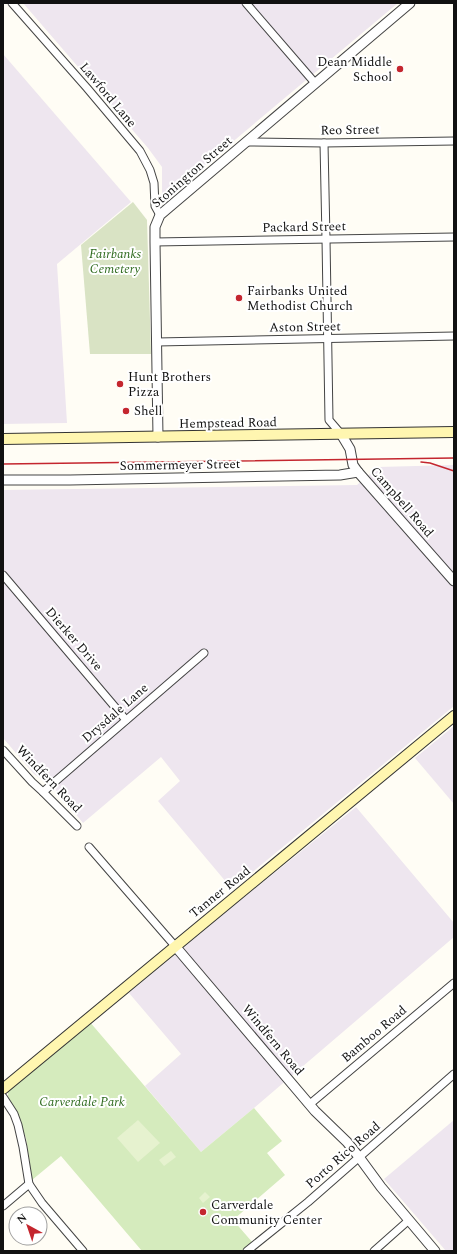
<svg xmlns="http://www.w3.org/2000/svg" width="457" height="1254" viewBox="0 0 457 1254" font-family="Spectral,serif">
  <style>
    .industrial { fill: #eee6ef }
    .green { fill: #d5ebbd }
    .cemetery { fill: #d9e3c4 }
    .pitch { fill: #e6f2cf }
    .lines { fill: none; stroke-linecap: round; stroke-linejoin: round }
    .minor-casing { stroke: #444; stroke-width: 9 }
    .tertiary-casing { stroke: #444; stroke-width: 11 }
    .secondary-casing { stroke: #333; stroke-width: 12 }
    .minor { stroke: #fff; stroke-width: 7 }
    .tertiary { stroke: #fff; stroke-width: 9 }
    .secondary { stroke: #fff6b0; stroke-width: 10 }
    .rail { stroke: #c4262e; stroke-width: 1.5 }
    .poi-dot { fill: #c4262e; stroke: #fff; stroke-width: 1.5 }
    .labels { text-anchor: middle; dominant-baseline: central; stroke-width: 4; stroke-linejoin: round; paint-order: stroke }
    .poi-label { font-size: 13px; fill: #111; stroke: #fff; text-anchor: start }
    .street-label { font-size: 13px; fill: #111; stroke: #fff }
    .park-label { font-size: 13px; font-style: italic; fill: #2f6b1f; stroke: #fff }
  </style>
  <rect width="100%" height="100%" fill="#fffdf5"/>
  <g class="industrial">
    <polygon points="23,3 398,3 168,196 162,194 162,167 148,148"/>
    <polygon points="3,54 131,202 57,264 67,423 3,424"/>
    <polygon points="454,465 454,706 232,889 158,801 180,781 161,757 83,823 55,789 34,774 3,738 3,490 357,485 378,467"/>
    <polygon points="454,726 454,804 415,758"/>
    <polygon points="356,807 454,923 454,937 254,1108 201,1152 145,1086 181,1054 129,993 241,900"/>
    <polygon points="454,1120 454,1251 446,1251 384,1179"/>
  </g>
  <polygon class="green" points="89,1021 201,1152 254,1108 282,1141 267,1153 285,1175 233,1220 253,1243 242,1251 142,1251 61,1156 32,1180 26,1138 8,1096 8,1090"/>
  <polygon class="cemetery" points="133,202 147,220 151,354 90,354 81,245"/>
  <g class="pitch">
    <polygon points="138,1120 160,1143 138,1162 117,1138"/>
    <polygon points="171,1151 176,1157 164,1166 159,1160"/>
    <polygon points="205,1192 210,1197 203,1203 199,1198"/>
  </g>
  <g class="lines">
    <g class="minor-casing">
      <g id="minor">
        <polyline points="12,3 87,88 140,151 150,170 154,183 155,206 160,215"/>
        <polyline points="246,3 315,83"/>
        <polyline points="247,142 324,143 454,141"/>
        <polyline points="324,143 326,239 329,420 341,434"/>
        <polyline points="155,242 454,237"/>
        <polyline points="157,342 454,336"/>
        <polyline points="3,575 126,720"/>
        <polyline points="3,750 32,782 43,792 77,826"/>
        <polyline points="43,792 204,653"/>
        <polyline points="89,847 175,946"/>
        <polyline points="3,1097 14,1114 18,1125 23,1147 29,1184 42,1203 83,1251"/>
        <polyline points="310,1104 454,983"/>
        <polyline points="3,1206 29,1184"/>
        <polyline points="247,1251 308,1202 454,1074"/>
        <polyline points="374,1251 409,1220"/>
      </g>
    </g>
    <g class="tertiary-casing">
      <g id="tertiary">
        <polyline points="341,434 350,449 353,465 358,472 454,581"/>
        <polyline points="158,437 155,242 155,227 160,215 410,3"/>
        <polyline points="3,480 70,480 340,475 358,472"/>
        <polyline points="175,946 315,1111 347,1142 359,1157 381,1187 435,1251"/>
      </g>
    </g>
    <g class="secondary-casing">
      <g id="secondary">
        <polyline points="3,439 454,432"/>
        <polyline points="3,1089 454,716"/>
      </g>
    </g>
    <use href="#minor" class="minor"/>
    <use href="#tertiary" class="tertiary"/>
    <use href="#secondary" class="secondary"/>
    <g class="rail">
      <polyline points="421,462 430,463 454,471"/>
      <polyline points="3,464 454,458"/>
    </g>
  </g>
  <g class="poi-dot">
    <circle cx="400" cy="69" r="4"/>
    <circle cx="239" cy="298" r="4"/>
    <circle cx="120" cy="384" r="4"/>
    <circle cx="126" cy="411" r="4"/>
    <circle cx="203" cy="1212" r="4"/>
  </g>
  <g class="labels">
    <g class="poi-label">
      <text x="392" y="62" text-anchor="end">Dean Middle<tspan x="392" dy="15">School</tspan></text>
      <text x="247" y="291">Fairbanks United<tspan x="247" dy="15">Methodist Church</tspan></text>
      <text x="128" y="377">Hunt Brothers<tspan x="128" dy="15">Pizza</tspan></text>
      <text x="134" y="411">Shell</text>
      <text x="211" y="1205">Carverdale<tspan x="211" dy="15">Community Center</tspan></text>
    </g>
    <g class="street-label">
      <text transform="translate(108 95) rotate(50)">Lawford Lane</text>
      <text transform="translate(350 130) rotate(-1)">Reo Street</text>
      <text transform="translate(192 172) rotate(-41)">Stonington Street</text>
      <text transform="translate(304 227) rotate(-1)">Packard Street</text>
      <text transform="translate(305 327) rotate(-1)">Aston Street</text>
      <text transform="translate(228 423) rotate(-1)">Hempstead Road</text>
      <text transform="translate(180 465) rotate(-1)">Sommermeyer Street</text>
      <text transform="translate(402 502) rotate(49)">Campbell Road</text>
      <text transform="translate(74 639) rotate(49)">Dierker Drive</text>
      <text transform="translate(115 713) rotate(-41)">Drysdale Lane</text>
      <text transform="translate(49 779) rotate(46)">Windfern Road</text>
      <text transform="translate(220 892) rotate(-39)">Tanner Road</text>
      <text transform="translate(374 1034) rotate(-40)">Bamboo Road</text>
      <text transform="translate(273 1040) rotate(50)">Windfern Road</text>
      <text transform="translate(343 1155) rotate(-41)">Porto Rico Road</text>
    </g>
    <g class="park-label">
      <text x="115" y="254">Fairbanks<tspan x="115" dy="15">Cemetery</tspan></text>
      <text x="82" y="1102">Carverdale Park</text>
    </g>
  </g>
  <rect width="457" height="1254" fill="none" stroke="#111111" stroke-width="8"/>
  <g transform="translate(28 1226) rotate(320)"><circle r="19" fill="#ffffff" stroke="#a0a0a0"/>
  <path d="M0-3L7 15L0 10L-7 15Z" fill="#c4262e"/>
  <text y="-6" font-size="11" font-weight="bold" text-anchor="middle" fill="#111111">N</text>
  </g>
</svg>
